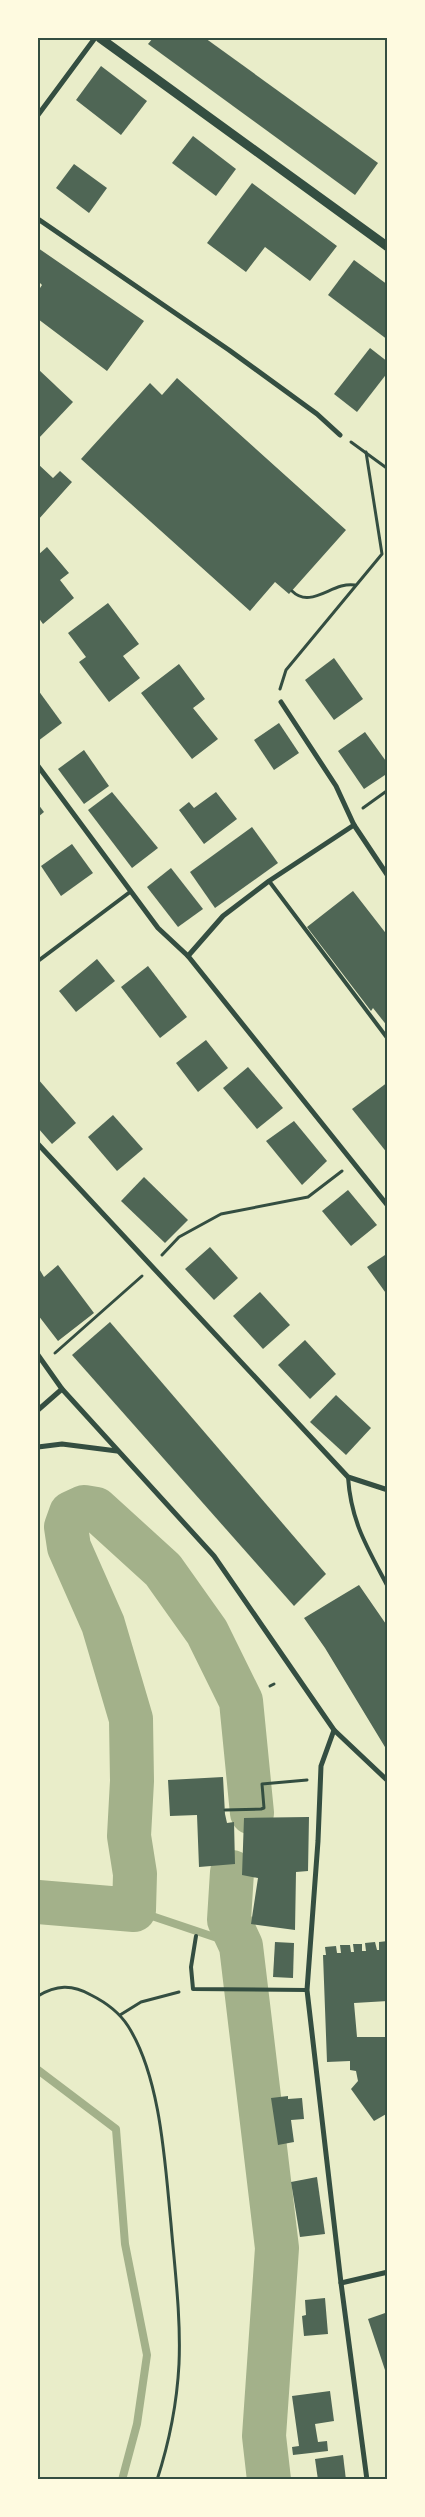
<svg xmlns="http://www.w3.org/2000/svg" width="425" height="2517" viewBox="0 0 425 2517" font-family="'IBM Plex Serif',serif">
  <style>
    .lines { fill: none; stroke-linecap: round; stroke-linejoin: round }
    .stream { stroke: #a3b18a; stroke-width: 8 }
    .river { stroke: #a3b18a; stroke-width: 44 }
    .building { fill: #4f6655 }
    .path { stroke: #344e41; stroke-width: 3 }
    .service { stroke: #344e41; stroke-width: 4 }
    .minor { stroke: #344e41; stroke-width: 5 }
    .tertiary { stroke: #344e41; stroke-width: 9 }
    .neatline { fill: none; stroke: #344e41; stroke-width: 2 }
  </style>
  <rect width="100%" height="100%" fill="#e9edc9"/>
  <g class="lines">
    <g class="stream">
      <polyline points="134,1910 241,1946"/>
      <polyline points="38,2070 116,2129 125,2244 147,2355 137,2424 122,2480"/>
    </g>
    <g class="river">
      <polyline points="232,1872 229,1920 241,1946 277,2248 264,2436 269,2480"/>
      <polyline points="38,1902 134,1910 135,1874 129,1836 132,1781 131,1719 103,1624 69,1547 66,1527 71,1513 84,1507 96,1509 163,1570 207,1632 241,1701 252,1813"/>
    </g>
  </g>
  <g class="building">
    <polygon points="153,38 205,38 378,163 355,195 148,44"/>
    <polygon points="101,66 147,101 121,135 76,100"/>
    <polygon points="193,136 236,169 216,196 172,163"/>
    <polygon points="74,164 107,188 89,213 56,188"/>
    <polygon points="252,183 337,246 310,281 265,247 246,272 207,243"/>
    <polygon points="38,248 144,321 107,371 38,319 38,291 42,285 38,281"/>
    <polygon points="354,260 388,285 388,340 328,295"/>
    <polygon points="370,348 388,362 388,372 357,412 334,394"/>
    <polygon points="38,369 73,402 38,439"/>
    <polygon points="177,378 346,530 289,594 275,582 250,611 81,459 150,383 162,395"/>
    <polygon points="38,464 53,478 60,471 72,482 38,520"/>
    <polygon points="47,547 69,573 60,580 74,598 43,624 38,617 38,555"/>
    <polygon points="108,603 139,644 123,656 140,678 109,702 79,662 86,657 68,633"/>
    <polygon points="334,658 363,699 334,720 305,680"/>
    <polygon points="179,664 205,699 193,708 218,739 192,759 141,693"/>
    <polygon points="38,690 62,723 38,741"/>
    <polygon points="279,723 299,753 274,770 254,740"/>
    <polygon points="365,732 388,764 388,773 364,789 338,751"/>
    <polygon points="84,750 109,786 84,804 58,769"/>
    <polygon points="112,792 158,848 132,868 88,810"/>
    <polygon points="216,792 237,819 204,844 179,810 189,802 194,808"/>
    <polygon points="38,804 44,812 38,817"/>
    <polygon points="252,827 278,863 215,908 190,872"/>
    <polygon points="72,844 93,873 61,896 41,866"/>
    <polygon points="171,868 203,909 178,927 147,887"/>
    <polygon points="353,891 388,936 388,1027 373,1008 371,1011 307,927"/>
    <polygon points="97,959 115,981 76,1012 59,991"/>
    <polygon points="148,966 187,1017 160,1038 121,987"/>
    <polygon points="206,1040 228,1068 198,1092 176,1063"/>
    <polygon points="248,1067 283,1108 257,1129 223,1088"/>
    <polygon points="38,1079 76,1123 52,1144 38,1128"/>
    <polygon points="388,1082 388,1154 352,1109"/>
    <polygon points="113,1115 143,1149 117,1171 88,1137"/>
    <polygon points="294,1121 327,1161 302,1185 266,1141"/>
    <polygon points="144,1177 188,1220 165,1243 121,1201"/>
    <polygon points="348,1190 377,1225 351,1246 322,1211"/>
    <polygon points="210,1247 238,1278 214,1300 185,1269"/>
    <polygon points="388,1253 388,1296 367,1267"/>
    <polygon points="58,1265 94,1313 58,1341 38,1315 38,1267 44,1277"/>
    <polygon points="260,1292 290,1325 263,1349 233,1316"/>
    <polygon points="110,1322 326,1574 294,1606 72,1355"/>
    <polygon points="305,1340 336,1374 310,1399 278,1365"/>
    <polygon points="336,1395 371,1428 346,1455 310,1422"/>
    <polygon points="359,1585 388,1627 388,1752 325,1648 304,1618"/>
    <polygon points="223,1777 225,1814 227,1823 234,1822 235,1864 199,1867 197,1815 170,1816 168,1780"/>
    <polygon points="309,1817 308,1871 296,1872 295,1930 251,1924 258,1878 242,1875 244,1818"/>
    <polygon points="388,1941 388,2001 354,2003 357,2037 388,2037 388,2113 374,2121 351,2089 358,2081 356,2071 350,2070 350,2061 327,2062 323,1955 326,1955 325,1947 336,1946 337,1953 341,1953 340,1945 350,1945 351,1952 354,1952 353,1944 362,1944 362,1951 366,1951 365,1943 375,1942 377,1950 379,1950 379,1942"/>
    <polygon points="275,1942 294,1943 293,1978 273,1977"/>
    <polygon points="288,2096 288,2099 302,2098 304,2119 291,2120 294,2142 278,2145 271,2098"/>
    <polygon points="317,2177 325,2234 300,2237 291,2182"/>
    <polygon points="325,2298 328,2334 304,2336 302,2316 306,2315 305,2300"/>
    <polygon points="388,2312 388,2369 385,2370 368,2319"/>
    <polygon points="330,2391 334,2421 315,2424 318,2442 327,2441 328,2451 293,2455 292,2447 299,2446 292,2396"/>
    <polygon points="343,2455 346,2480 318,2480 315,2459"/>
  </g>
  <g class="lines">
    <g class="path">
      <polyline points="351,442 388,469"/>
      <path d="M292 591C311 610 333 581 355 585"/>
      <polyline points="280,689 286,670 382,554 366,452"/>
      <polyline points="363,808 388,790"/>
      <polyline points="162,1255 179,1237 221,1214 308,1197 342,1171"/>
      <polyline points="55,1353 142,1276"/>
      <polyline points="270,1686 274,1684"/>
      <polyline points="225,1810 261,1809 264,1808 262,1784 307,1780"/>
      <path d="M38 1996C56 1985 72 1984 91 1995 105 2002 119 2012 128 2026 161 2078 165 2164 171 2224 175 2271 181 2318 179 2364 177 2403 169 2443 157 2480"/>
      <polyline points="120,2015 141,2002 179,1992"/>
    </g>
    <g class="service">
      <polyline points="269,881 388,1039"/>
      <polyline points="38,961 130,892"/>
      <path d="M348 1477C351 1522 367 1547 388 1587"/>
      <polyline points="196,1936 191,1967 193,1989 307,1990"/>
    </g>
    <g class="minor">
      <polyline points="38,115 95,38"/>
      <polyline points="38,219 229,350 317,414 340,435"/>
      <polyline points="281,702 336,786 354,825 388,876"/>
      <polyline points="38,766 158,928 188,956 388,1206"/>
      <polyline points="188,956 223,916 269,881 354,825"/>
      <polyline points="38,1144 348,1477 388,1490"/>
      <polyline points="38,1355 62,1389 214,1556 334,1730 388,1781"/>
      <polyline points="38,1410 62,1389"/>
      <polyline points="38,1447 62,1444 117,1451"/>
      <polyline points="334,1730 321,1766 318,1841 307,1990 341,2283 367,2480"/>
      <polyline points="341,2283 388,2272"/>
    </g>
    <polyline class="tertiary" points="100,38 388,247"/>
  </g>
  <rect width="425" height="2517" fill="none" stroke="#fefae0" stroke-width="78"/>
  <rect x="39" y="39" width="347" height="2439" class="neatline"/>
</svg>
